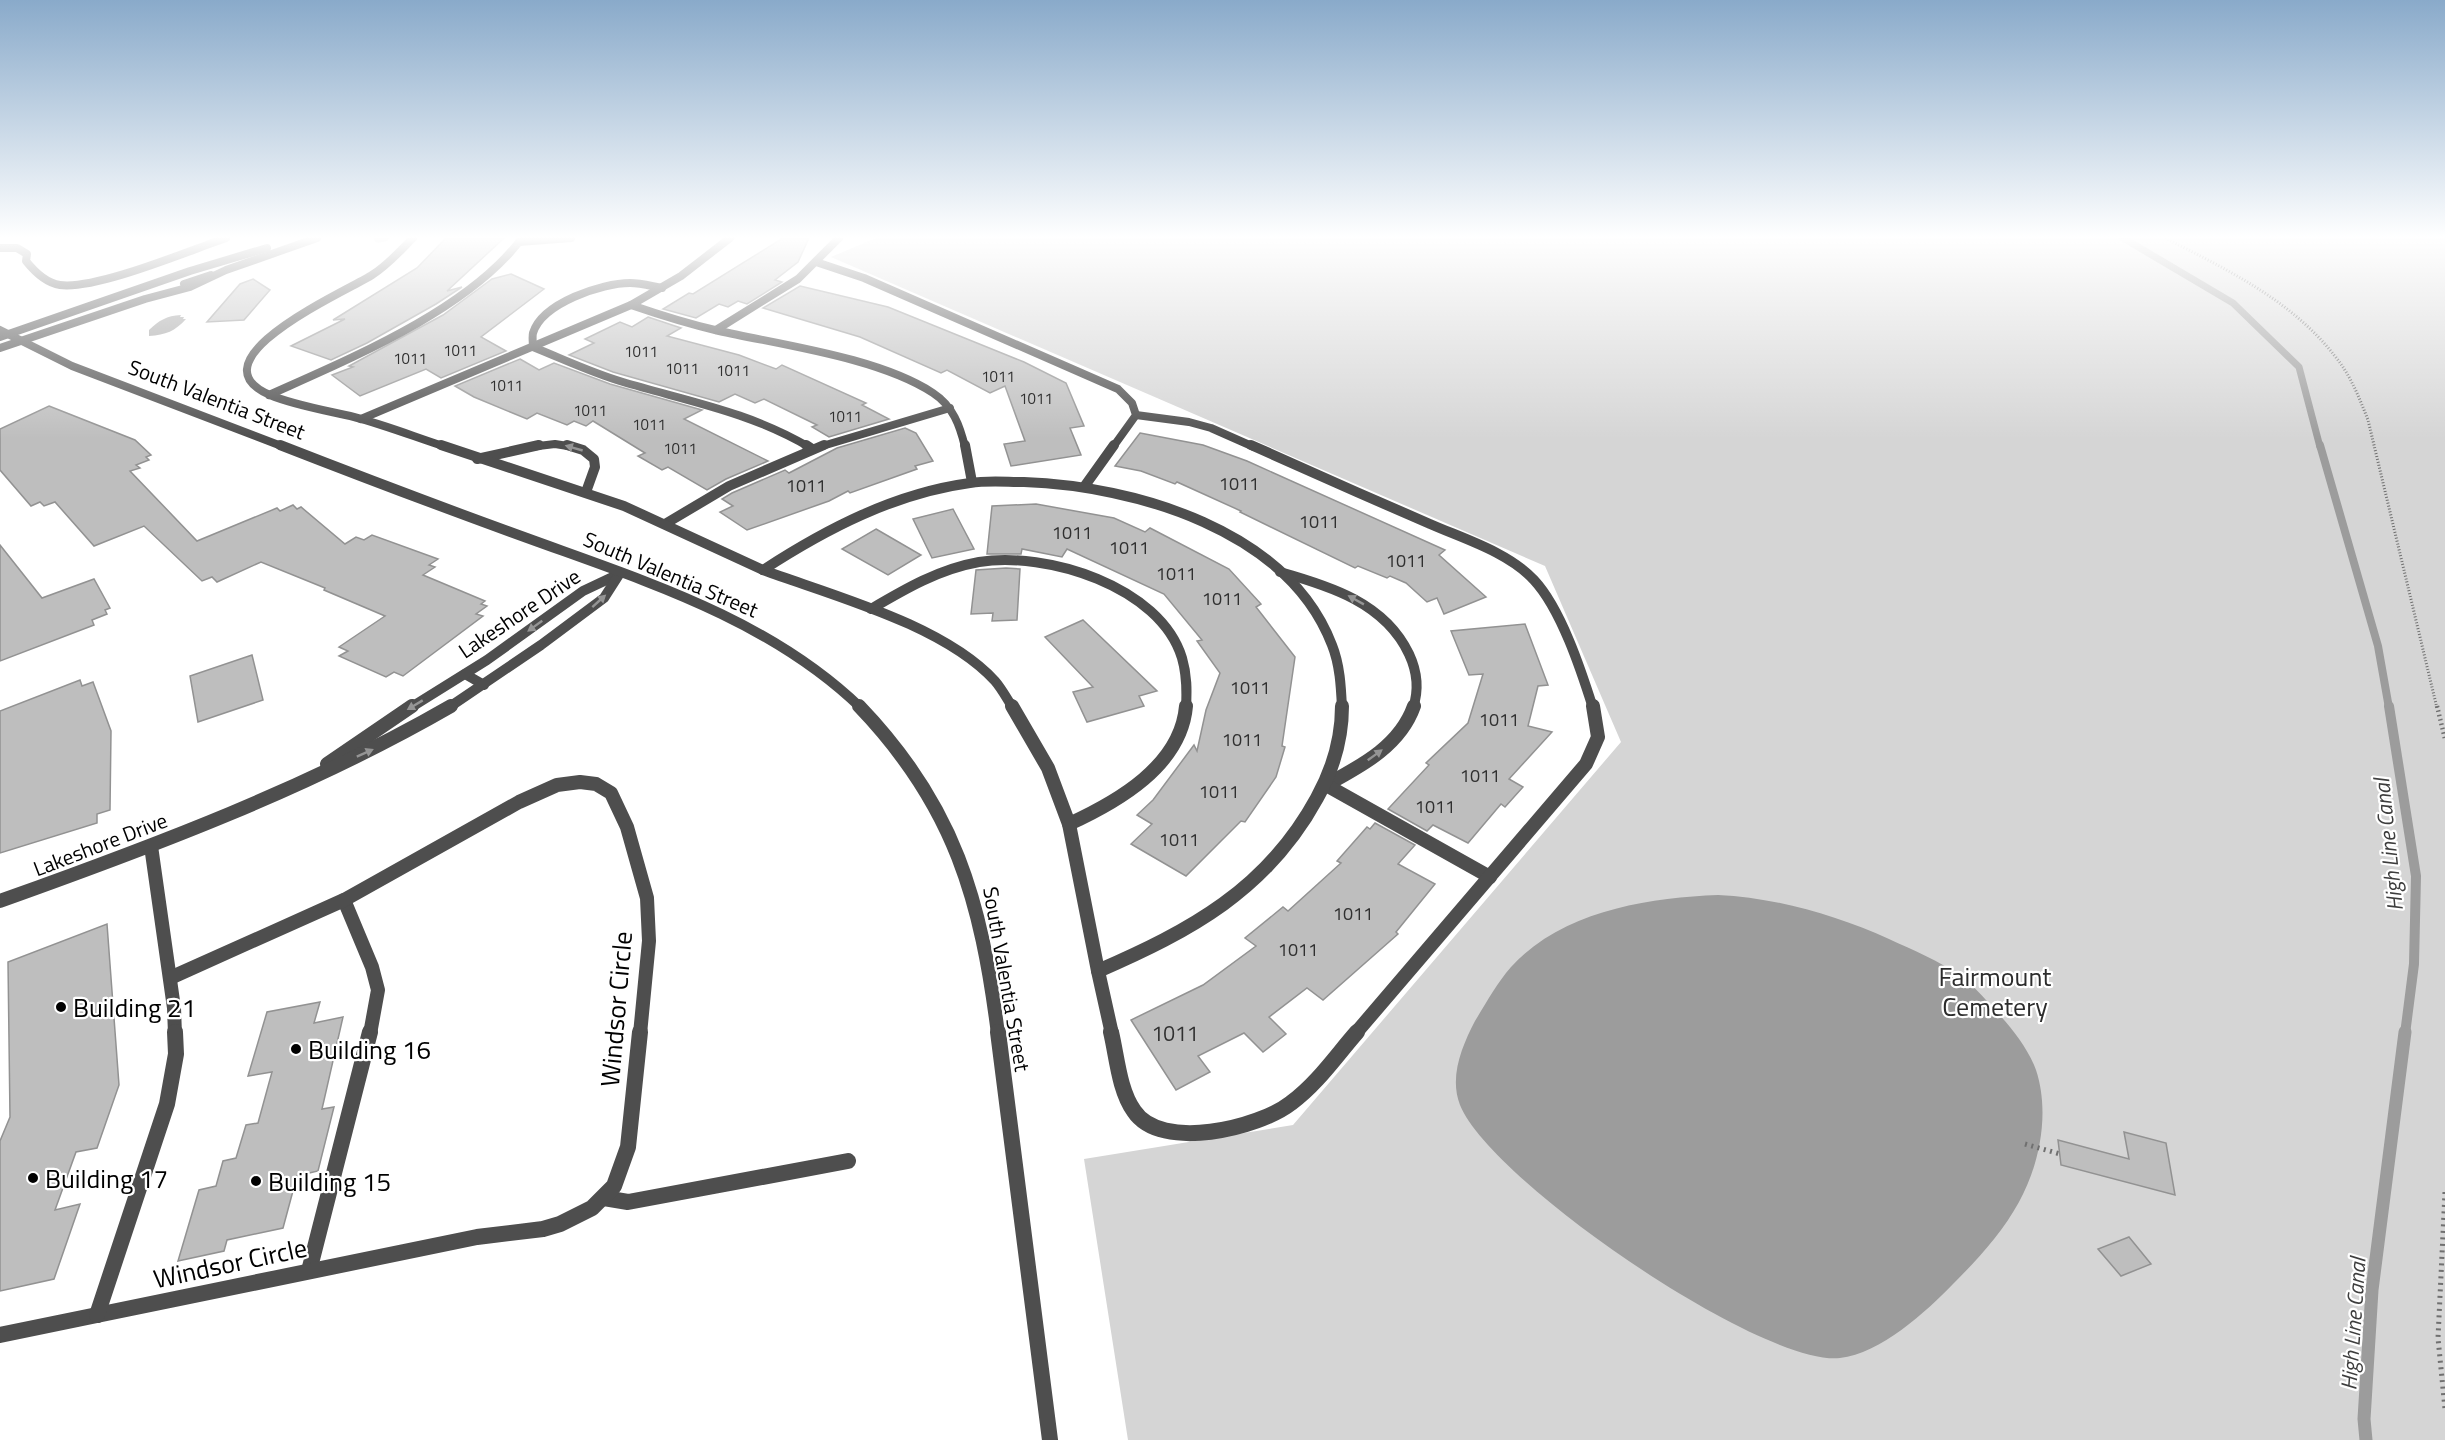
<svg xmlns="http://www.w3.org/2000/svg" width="2445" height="1440" viewBox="0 0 2445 1440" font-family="'Titillium Web',sans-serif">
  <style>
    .green { fill: #d5d5d5 }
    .water { fill: #9c9c9c }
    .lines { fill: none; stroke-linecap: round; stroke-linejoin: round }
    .stream-far3 { stroke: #9c9c9c; stroke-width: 7 }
    .stream-far2 { stroke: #9c9c9c; stroke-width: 8 }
    .stream-far1 { stroke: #9c9c9c; stroke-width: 10 }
    .stream { stroke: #9c9c9c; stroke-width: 13 }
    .building { fill: #bebebe; stroke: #929292; stroke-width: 1.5 }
    .path-far2 { stroke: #707070; stroke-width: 3; stroke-dasharray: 1 2; stroke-linecap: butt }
    .path-far1 { stroke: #707070; stroke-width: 4.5; stroke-dasharray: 1.5 3; stroke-linecap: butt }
    .path { stroke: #707070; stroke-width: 5; stroke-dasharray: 2 4.5; stroke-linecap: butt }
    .service-far3 { stroke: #4e4e4e; stroke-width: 8 }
    .service-far2 { stroke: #4e4e4e; stroke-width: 10 }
    .service-far1 { stroke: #4e4e4e; stroke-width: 14 }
    .service { stroke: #4e4e4e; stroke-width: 16 }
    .minor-far3 { stroke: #4e4e4e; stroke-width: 8 }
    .minor-far2 { stroke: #4e4e4e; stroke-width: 10 }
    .minor-far1 { stroke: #4e4e4e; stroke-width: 14 }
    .minor { stroke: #4e4e4e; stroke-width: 16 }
    .tertiary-far3 { stroke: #4e4e4e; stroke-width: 8 }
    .tertiary-far2 { stroke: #4e4e4e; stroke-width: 10 }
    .tertiary-far1 { stroke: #4e4e4e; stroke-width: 14 }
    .tertiary { stroke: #4e4e4e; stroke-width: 16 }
    .oneway { fill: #959595 }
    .poi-dot { fill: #000; stroke: #fff; stroke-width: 2 }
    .labels { text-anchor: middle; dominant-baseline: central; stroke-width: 4.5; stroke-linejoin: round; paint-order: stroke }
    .far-number-label { font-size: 15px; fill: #303030 }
    .number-label { font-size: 18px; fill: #303030 }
    .street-label { font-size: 21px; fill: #000; stroke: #fff }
    .near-number-label { font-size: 21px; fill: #303030 }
    .water-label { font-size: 22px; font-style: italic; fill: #3d3d3d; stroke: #fff }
    .near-park-label { font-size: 26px; fill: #2c2c2c; stroke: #fff }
    .near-poi-label { font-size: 26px; fill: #000; stroke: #fff; text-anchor: start }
    .near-street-label { font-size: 26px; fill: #000; stroke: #fff }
  </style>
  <rect width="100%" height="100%" fill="#fff"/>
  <polygon class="green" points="876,238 2445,238 2445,1440 1128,1440 1084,1159 1293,1125 1621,742 1545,566 831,257"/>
  <g class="water">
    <path d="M181 315 180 317H184L183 319H186C175 331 166 335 149 336V330C160 320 166 316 181 315Z"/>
    <path d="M1718 895C1778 898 1835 915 1889 939 1913 950 1939 961 1961 976 1974 986 1984 998 1995 1010 2011 1027 2028 1048 2036 1070 2050 1112 2040 1164 2019 1202 2002 1233 1978 1259 1953 1284 1927 1311 1880 1354 1840 1358 1760 1366 1490 1180 1460 1105 1449 1077 1462 1046 1475 1021 1486 1003 1497 983 1511 967 1562 911 1647 898 1718 895Z"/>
  </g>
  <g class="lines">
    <g class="stream-far3">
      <polyline points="2123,238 2233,303 2299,367 2320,447"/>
      <polyline points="378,239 385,238"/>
    </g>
    <polyline class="stream-far2" points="2320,445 2378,646 2389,708"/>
    <polyline class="stream-far1" points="2389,706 2416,876 2414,964 2405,1034"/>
    <polyline class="stream" points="2366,1440 2364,1419 2372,1290 2405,1032"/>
  </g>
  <g class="building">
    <polygon points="446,238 503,239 447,291 462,287 436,304 367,343 331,360 291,346 345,319 333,320 417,268"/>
    <polygon points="783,238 809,238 798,262 775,280 782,282 747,304 738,301 728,307 719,304 696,318 663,309 689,293 693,294"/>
    <polygon points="511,274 544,289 481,337 506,351 441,378 426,369 360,396 332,375 353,367 349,366 443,315 492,279"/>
    <polygon points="253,279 270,290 244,320 207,322 240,284"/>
    <polygon points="800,286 888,307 1024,362 1066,383 1084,426 1070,428 1081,455 1011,466 1004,444 1025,441 1005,386 990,393 947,370 941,373 860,337 763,308"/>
    <polygon points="648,317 681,328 667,336 739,355 776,369 782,365 866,403 862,405 889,419 829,437 812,427 817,425 764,399 755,403 735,394 719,402 613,372 569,355 594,343 585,339 620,322 632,327"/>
    <polygon points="520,359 539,370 554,363 610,384 702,410 684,419 768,461 726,479 707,490 668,467 662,470 638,456 645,453 593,421 586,426 574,421 567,425 537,413 527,419 474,397 455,386"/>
    <polygon points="49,406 135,440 151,455 146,457 149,460 136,465 140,468 130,471 197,541 277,508 280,511 293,505 297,509 301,507 345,544 356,537 364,540 372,535 438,559 429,565 435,567 423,575 485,601 481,604 487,606 476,614 483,616 403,676 394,672 386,677 339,656 348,651 339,647 385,616 324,590 325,588 261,562 217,582 212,577 202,581 144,526 94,546 55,502 44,506 40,502 31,506 0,470 0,429"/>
    <polygon points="905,428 916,433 933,461 915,466 917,469 850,493 848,491 829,501 747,530 720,512 733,506 722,499 732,493 785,470 789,473 837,448"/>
    <polygon points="1140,433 1203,445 1247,461 1445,550 1439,555 1486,597 1444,614 1437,598 1427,602 1406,583 1390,576 1387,578 1358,566 1355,568 1240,512 1241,511 1177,482 1175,484 1141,471 1115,466"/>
    <polygon points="1036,504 1114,518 1145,532 1150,528 1229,569 1261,604 1256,607 1295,657 1282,746 1285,747 1276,777 1245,822 1241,821 1186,876 1131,844 1152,824 1137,815 1153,800 1194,745 1197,751 1206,710 1220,673 1197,641 1202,640 1164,594 1067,549 1062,557 1022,549 1021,554 987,554 992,506"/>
    <polygon points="953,509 974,549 932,558 913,519"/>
    <polygon points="876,529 921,555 888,575 842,549"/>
    <polygon points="0,545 42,598 94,579 110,608 105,610 107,614 92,620 94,625 0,661"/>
    <polygon points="1006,568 1020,569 1017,620 992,621 993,613 971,614 976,570"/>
    <polygon points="1083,620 1157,691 1139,696 1144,706 1087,722 1073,692 1093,687 1045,637"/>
    <polygon points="1525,624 1548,685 1538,686 1528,726 1552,732 1509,779 1523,787 1505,807 1501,804 1468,843 1433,825 1427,831 1388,809 1429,765 1426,763 1468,723 1483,674 1469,675 1451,631"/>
    <polygon points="252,655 263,700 198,722 190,676"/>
    <polygon points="80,680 82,686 93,682 111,731 110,810 97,814 97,823 0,853 0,711"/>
    <polygon points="1375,823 1415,845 1398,864 1435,884 1396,932 1398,934 1323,1000 1307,988 1269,1017 1286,1034 1263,1052 1244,1033 1198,1056 1210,1072 1176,1090 1131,1020 1203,985 1256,946 1245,938 1283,907 1288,911 1341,863 1337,861 1367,827 1370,829"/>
    <polygon points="107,924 119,1085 97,1148 76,1152 55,1210 80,1204 54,1279 0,1291 0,1141 10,1117 8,962"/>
    <polygon points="320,1002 314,1023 343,1017 322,1109 334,1107 318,1171 297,1176 283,1228 227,1240 224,1251 178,1261 199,1190 216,1186 223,1161 236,1158 246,1125 258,1123 272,1072 248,1076 267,1012"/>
    <polygon points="2124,1132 2166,1143 2175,1195 2061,1165 2058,1140 2129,1159"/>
    <polygon points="2129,1237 2151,1264 2121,1276 2098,1249"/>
  </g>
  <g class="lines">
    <path class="path-far2" d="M2165 238C2226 269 2291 300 2334 355 2350 374 2359 397 2368 420L2437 708"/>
    <polyline class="path-far1" points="2437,706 2445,739"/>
    <g class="path">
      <polyline points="2025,1144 2060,1154"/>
      <polyline points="2445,1192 2438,1338 2445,1409"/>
    </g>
    <g class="service-far3">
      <polyline points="519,242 571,238"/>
      <path d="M0 248H17L27 254 26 261C34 271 46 283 60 285 96 290 188 251 226 238"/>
      <polyline points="819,263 864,278 1118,389 1132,403 1136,415 1113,447"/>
      <polyline points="184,284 211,275"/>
      <path d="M662 288C651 286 641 283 630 283 602 283 542 303 533 333 532 337 533 343 533 347 563 359 592 373 623 382 687 401 750 412 809 447"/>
      <polyline points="716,330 798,279 839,238"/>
      <path d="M269 395C349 359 469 310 522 238"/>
      <polyline points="1136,415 1189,422 1211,428 1254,447"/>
      <polyline points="530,447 555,444 574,447"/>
      <polyline points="819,447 950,408"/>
    </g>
    <g class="service-far2">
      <polyline points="567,445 583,450 594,459 595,467 586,492"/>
      <polyline points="806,445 812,449"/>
      <path d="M1251 445C1311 472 1370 498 1430 524 1464 539 1508 552 1534 580 1561 609 1581 670 1593 708"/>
      <polyline points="477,459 539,445"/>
      <polyline points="1084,487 1114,445"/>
      <polyline points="665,524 729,486 824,445"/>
      <path d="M1280 572C1330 586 1385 603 1409 654 1417 671 1419 690 1413 708"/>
      <path d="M871 609C905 589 939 569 979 562 1046 551 1160 586 1182 658 1187 675 1187 690 1186 708"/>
      <polyline points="465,674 484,685"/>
    </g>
    <g class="service-far1">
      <path d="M1326 785C1361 766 1400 746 1414 706"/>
      <polyline points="1326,785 1490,877"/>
      <path d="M1069 824C1117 802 1181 766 1186 706"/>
      <polyline points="344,900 372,967 378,990 370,1034"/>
      <polyline points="1098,971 1112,1034"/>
      <polyline points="1355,1034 1586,764 1598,737 1593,706"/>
    </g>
    <g class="service">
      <path d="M1111 1032C1117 1057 1119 1090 1134 1111 1161 1152 1259 1128 1291 1103 1317 1084 1336 1056 1357 1032"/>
      <polyline points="604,1198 628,1202 848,1161"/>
      <polyline points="309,1271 370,1032"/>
      <polyline points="0,1335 97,1315"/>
    </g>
    <g class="minor-far3">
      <path d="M413 238C400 251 388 265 372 275 349 290 188 360 270 395 293 405 329 411 354 417 385 425 415 437 446 447"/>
      <path d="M631 305C660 315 689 324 719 331 782 345 880 358 933 393 953 406 960 426 965 447"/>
      <polyline points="0,337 190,271 267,248"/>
      <polyline points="0,348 145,299 190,287 226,270 317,238"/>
      <polyline points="361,419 631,305 681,276 730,238"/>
    </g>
    <g class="minor-far2">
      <polyline points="441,445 624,506 763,570"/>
      <polyline points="965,445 972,482"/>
      <path d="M763 570C834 596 944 625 995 681 1002 689 1007 699 1013 708"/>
      <path d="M763 570C826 529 895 493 970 483 988 480 1006 482 1024 482 1135 486 1288 530 1332 645 1340 665 1341 687 1342 708"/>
      <polyline points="410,708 487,660 583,591 619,574"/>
      <polyline points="448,708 541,645 604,598 620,573"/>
    </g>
    <g class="minor-far1">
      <path d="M1012 706 1048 768 1069 824 1098 971C1190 931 1267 890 1317 798 1332 771 1342 738 1342 706"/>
      <polyline points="327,764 412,706"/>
      <polyline points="151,846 174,1008 175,1034"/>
      <path d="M0 901C154 846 309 788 451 706"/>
      <polyline points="170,978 344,900 519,802 557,785 580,782 596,784 611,793 627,827 647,898 649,941 640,1034"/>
    </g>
    <g class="minor">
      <polyline points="97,1315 477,1237 543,1229 560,1224 592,1208 614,1186 628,1147 640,1032"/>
      <polyline points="97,1315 167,1104 176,1054 175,1032"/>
    </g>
    <polyline class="tertiary-far3" points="0,330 72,366 284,447"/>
    <path class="tertiary-far2" d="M280 445C362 477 444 508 527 538 645 581 769 619 861 708"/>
    <path class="tertiary-far1" d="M859 706C955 806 981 900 998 1034"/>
    <polyline class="tertiary" points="998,1032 1050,1440"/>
  </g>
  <defs><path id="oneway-solid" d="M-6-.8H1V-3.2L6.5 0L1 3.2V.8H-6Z" transform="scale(1.5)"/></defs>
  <g class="oneway">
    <use href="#oneway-solid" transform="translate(574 448) rotate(-164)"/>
    <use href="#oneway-solid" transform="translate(1356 600) rotate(-151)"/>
    <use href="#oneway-solid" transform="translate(599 601) rotate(-42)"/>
    <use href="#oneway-solid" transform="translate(535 626) rotate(144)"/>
    <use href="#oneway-solid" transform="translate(415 705) rotate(149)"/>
    <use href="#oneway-solid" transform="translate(365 753) rotate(-24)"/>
    <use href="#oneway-solid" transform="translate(1375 755) rotate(-36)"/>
  </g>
  <linearGradient id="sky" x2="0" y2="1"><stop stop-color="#89aaca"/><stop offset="0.54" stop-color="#fff"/><stop offset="1" stop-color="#fff" stop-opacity="0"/></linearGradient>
  <rect width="2445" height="439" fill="url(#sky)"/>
  <g class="poi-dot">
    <circle cx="61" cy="1007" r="6"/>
    <circle cx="296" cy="1049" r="6"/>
    <circle cx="33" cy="1178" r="6"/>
    <circle cx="256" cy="1181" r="6"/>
  </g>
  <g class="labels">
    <g class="far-number-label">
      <text x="460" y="350">1011</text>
      <text x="641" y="351">1011</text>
      <text x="410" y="358">1011</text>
      <text x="682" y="368">1011</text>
      <text x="733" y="370">1011</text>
      <text x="998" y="376">1011</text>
      <text x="506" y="385">1011</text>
      <text x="1036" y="398">1011</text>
      <text x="590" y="410">1011</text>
      <text x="845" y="416">1011</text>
      <text x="649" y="424">1011</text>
      <text x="680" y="448">1011</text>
    </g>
    <g class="number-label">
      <text x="1239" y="483">1011</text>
      <text x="806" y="485">1011</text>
      <text x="1319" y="521">1011</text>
      <text x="1072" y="532">1011</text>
      <text x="1129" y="547">1011</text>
      <text x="1406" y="560">1011</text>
      <text x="1176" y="573">1011</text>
      <text x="1222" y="598">1011</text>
      <text x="1250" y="687">1011</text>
      <text x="1499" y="719">1011</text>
      <text x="1242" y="739">1011</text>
      <text x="1480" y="775">1011</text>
      <text x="1219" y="791">1011</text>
      <text x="1435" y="806">1011</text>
      <text x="1179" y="839">1011</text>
      <text x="1353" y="913">1011</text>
      <text x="1298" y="949">1011</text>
    </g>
    <g class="street-label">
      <text transform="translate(217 399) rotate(21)">South Valentia Street</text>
      <text transform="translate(671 574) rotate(23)">South Valentia Street</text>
      <text transform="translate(519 613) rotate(-34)">Lakeshore Drive</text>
      <text transform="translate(100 844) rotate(-21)">Lakeshore Drive</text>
      <text transform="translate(1007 979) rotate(80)">South Valentia Street</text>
    </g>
    <g class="near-number-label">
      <text x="1175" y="1033">1011</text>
    </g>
    <g class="water-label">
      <text transform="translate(2388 845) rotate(-96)">High Line Canal</text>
      <text transform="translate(2353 1324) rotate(-86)">High Line Canal</text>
    </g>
    <g class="near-park-label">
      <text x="1995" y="976">Fairmount<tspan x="1995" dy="30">Cemetery</tspan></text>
    </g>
    <g class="near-poi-label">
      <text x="73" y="1007">Building 21</text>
      <text x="308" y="1049">Building 16</text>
      <text x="45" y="1178">Building 17</text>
      <text x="268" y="1181">Building 15</text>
    </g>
    <g class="near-street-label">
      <text transform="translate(616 1009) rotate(-85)">Windsor Circle</text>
      <text transform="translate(230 1263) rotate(-12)">Windsor Circle</text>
    </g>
  </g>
</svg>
